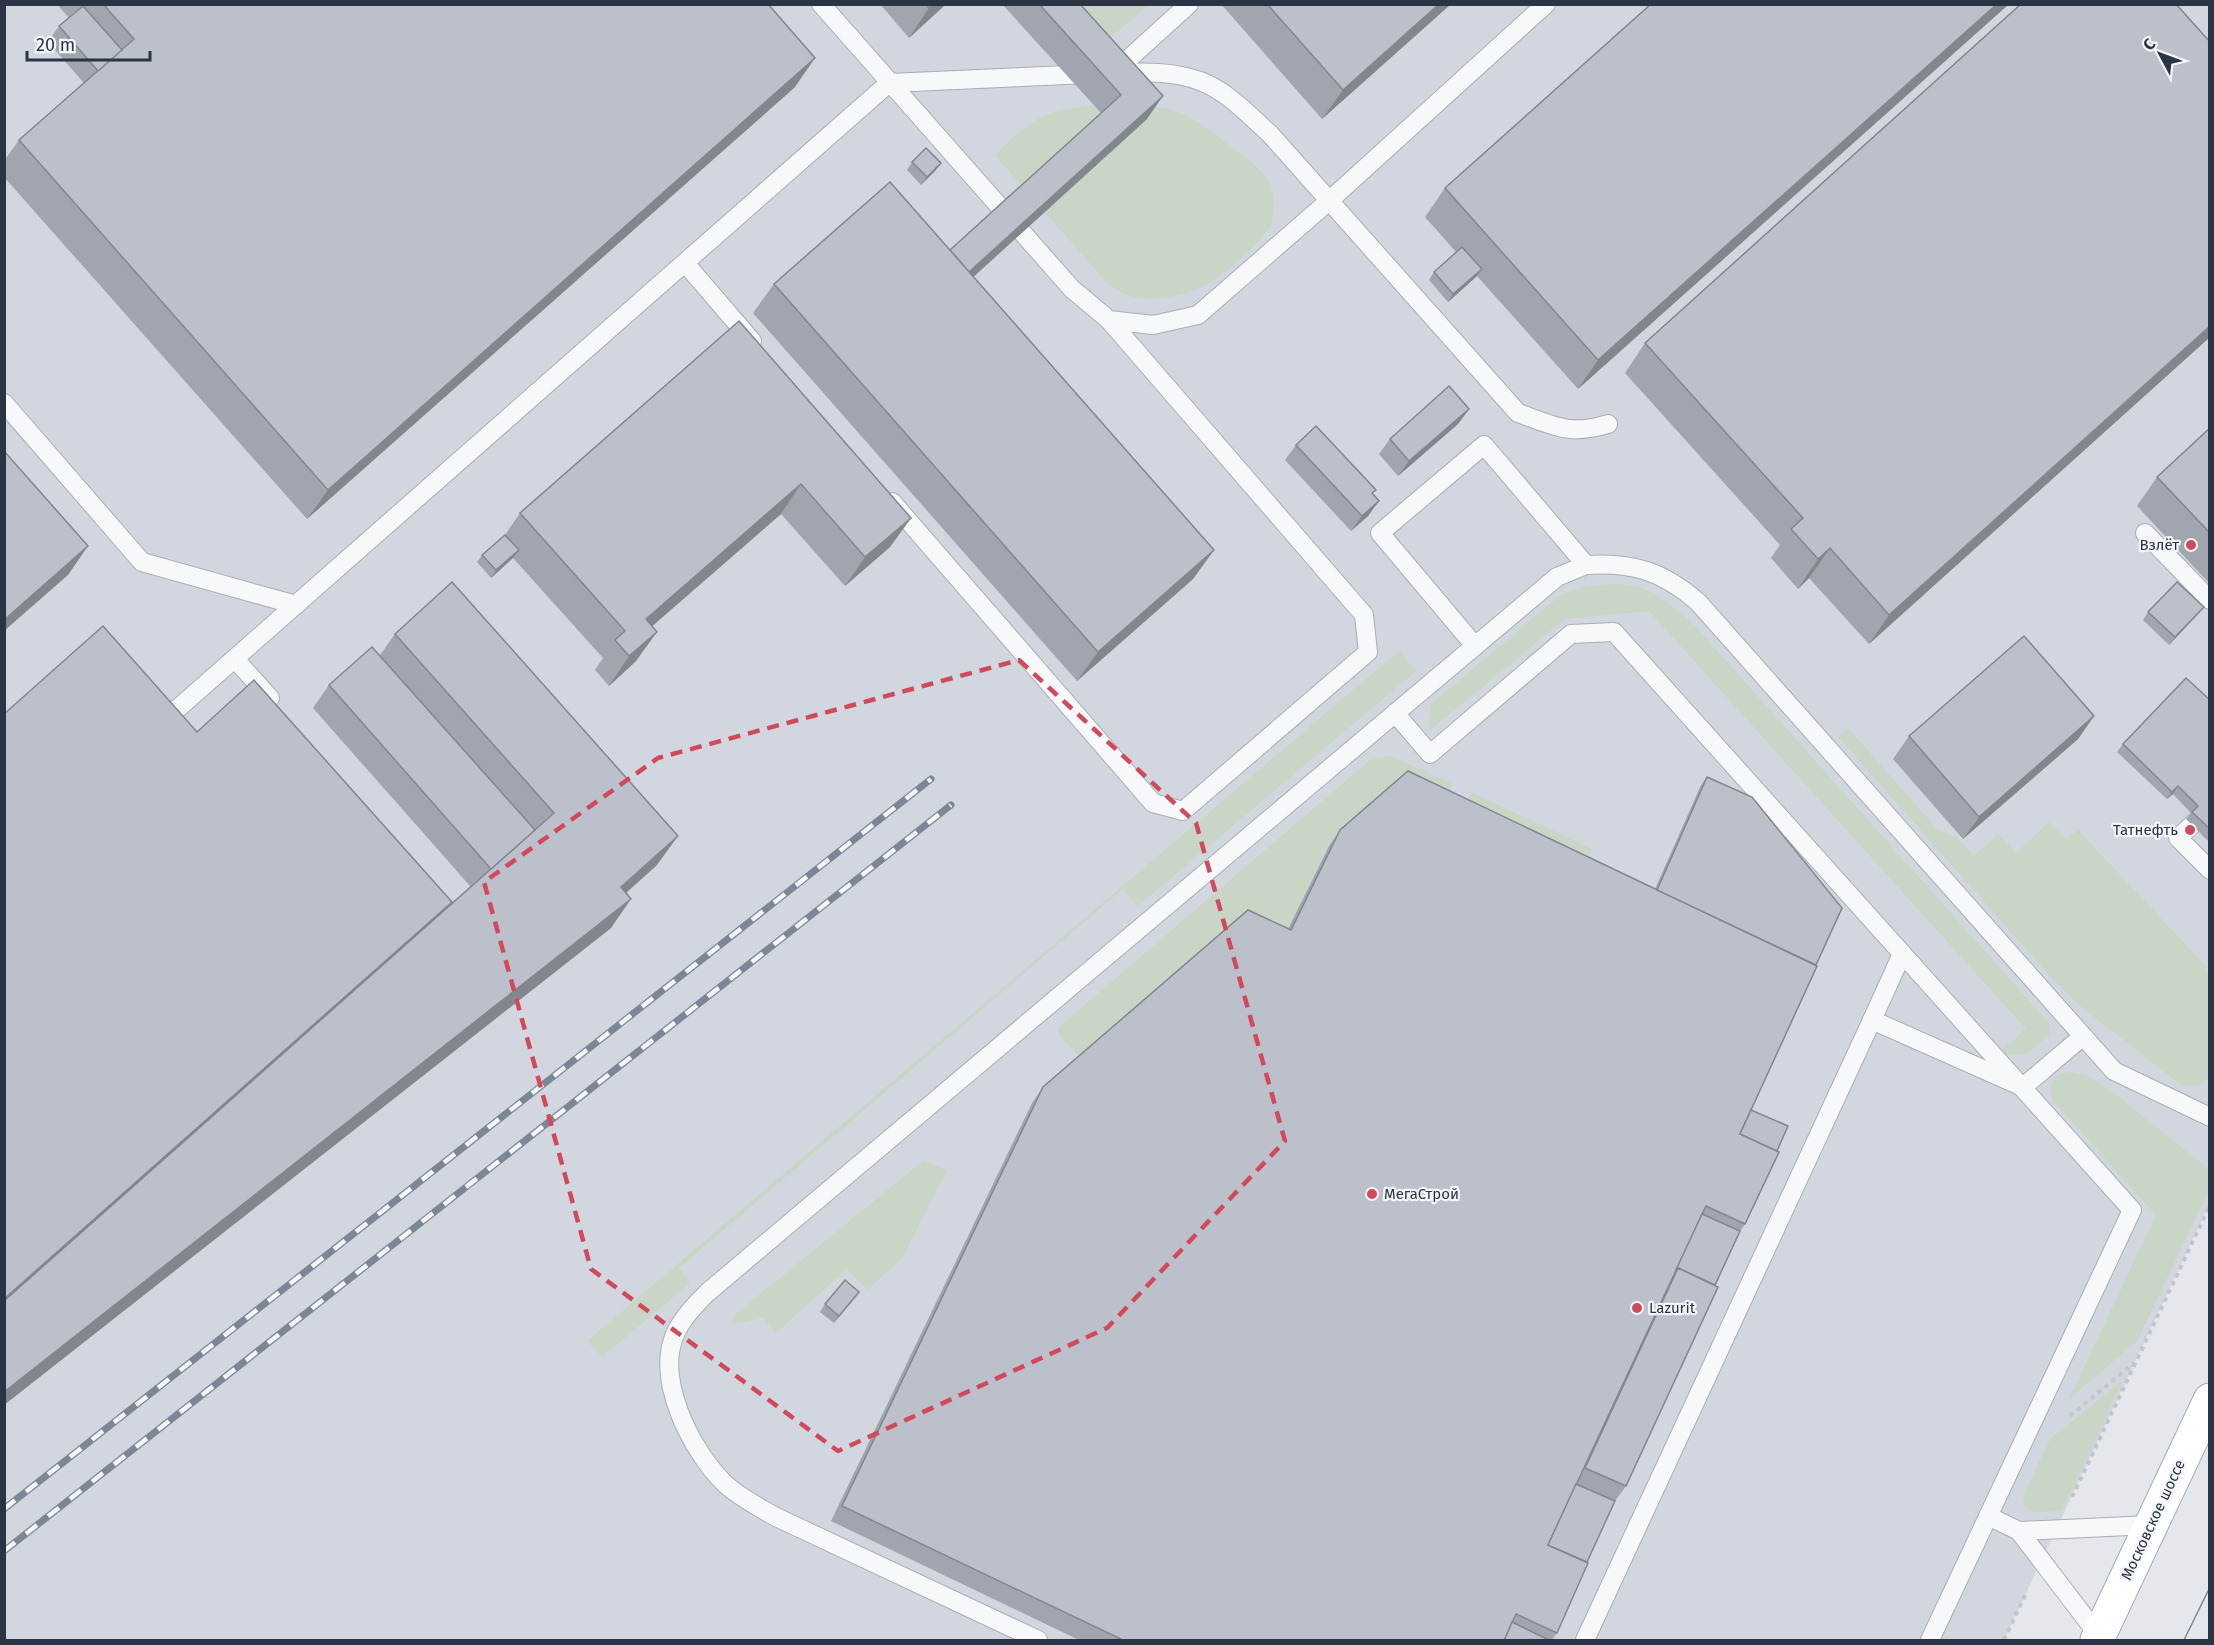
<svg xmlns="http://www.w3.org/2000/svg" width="2214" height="1645" viewBox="0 0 2214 1645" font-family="'Fira Sans',sans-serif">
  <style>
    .built { fill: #d2d6de }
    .green { fill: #c9d6c5 }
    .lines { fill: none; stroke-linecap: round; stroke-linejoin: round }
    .lane-casing { stroke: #a9aeb7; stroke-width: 20 }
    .primary-casing { stroke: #a3abb8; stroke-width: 35 }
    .path { stroke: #c2c5cb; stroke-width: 4; stroke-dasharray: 4.5 4.5; stroke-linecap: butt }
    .lane { stroke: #f7f8fa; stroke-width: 18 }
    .primary { stroke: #fff; stroke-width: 33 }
    .tram { stroke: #7d8696; stroke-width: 1.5 }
    .rail-casing { stroke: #7d8696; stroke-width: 7 }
    .rail { stroke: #f4f6f9; stroke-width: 4.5; stroke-dasharray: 14; stroke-linecap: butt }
    .wall { fill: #a1a5ae }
    .shaded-wall { fill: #83868d }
    .building { fill: #bbc0ca; stroke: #83868d; stroke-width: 1.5 }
    .marked { fill: none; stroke: #d1495b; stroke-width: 4.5; stroke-dasharray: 12 8; stroke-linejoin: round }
    .poi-dot { fill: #d1495b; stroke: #f4f6f9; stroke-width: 2 }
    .labels { text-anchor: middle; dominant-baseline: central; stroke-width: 4.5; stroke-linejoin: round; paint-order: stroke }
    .poi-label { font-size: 15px; fill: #2b3445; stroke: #f4f6f9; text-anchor: end }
    .street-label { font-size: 15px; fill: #2b3445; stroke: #f4f6f9 }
  </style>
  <rect width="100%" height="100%" fill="#e4e7ec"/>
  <polygon class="built" points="5,5 2209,5 2209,1205 2004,1640 5,1640"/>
  <g class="green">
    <polygon points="1061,5 1148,5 1098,49"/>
    <path d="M1140 104C1183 109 1196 119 1229 145 1243 156 1261 167 1269 182 1275 192 1275 216 1270 227 1261 243 1219 279 1202 287 1186 295 1166 299 1149 299 1132 299 1120 292 1107 283L995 155C1006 145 1018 132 1030 124 1061 102 1104 106 1140 104Z"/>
    <path d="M1610 584C1618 584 1626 584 1634 586 1658 591 1678 611 1696 627L2049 1023 2050 1033C2032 1051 2028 1057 2002 1055L2000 1052 2026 1029 1649 611 1565 619 1428 732 1431 704 1558 597C1576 588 1591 585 1610 584Z"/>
    <polygon points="1399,651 1416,671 1138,906 1123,889 679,1268 690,1283 602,1357 587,1341"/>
    <path d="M1848 728 1938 830 1957 837 1974 856 1998 834 2016 853 2049 822 2066 839 2078 830 2202 962 2209 974 2210 1075C2202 1087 2193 1087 2180 1084L2080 1006 2050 976 1838 737Z"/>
    <polygon points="1390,756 1453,784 1443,806 1397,785 1328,845 1287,929 1245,910 1237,924 1080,1058 1060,1036 1058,1029 1060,1026 1370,760"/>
    <polygon points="1471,792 1592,849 1582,871 1461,814"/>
    <path d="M2068 1072 2086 1076 2105 1086 2210 1170 2209 1191 2137 1341 2069 1399 2156 1215 2053 1101C2048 1087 2052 1074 2068 1072Z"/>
    <polygon points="923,1161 947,1170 902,1258 867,1290 847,1269 776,1333 763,1318 733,1324 732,1317"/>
    <polygon points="2123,1380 2062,1511 2035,1512 2026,1508 2023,1502 2025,1492 2050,1439"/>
  </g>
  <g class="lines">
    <g class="lane-casing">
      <g id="lane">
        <polyline points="821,4 1072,289 1109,320 1153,325 1198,315 1330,200 1546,4"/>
        <polyline points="1113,73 1189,4"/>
        <path d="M1116 73C1144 72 1173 71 1200 81 1227 91 1249 115 1270 134L1518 413C1555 426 1569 436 1608 424"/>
        <polyline points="685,263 752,341"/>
        <polyline points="4,403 142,562 296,605"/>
        <polyline points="892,502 1153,803 1183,811 1368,652 1364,615 1109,320"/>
        <polyline points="2145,533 2210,600"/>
        <polyline points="1475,646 1557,577 1586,565"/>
        <polyline points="235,659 270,698"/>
        <polyline points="1395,713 1430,754 1571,634 1614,632 2132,1210 1930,1640"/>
        <polyline points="159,725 889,83 1089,74"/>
        <polyline points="2210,808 2178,838 2210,870"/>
        <polyline points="1872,1020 1902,954"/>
        <polyline points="1988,1516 2019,1531 2151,1525"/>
        <polyline points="2019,1531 2099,1636"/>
        <path d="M1038 1640 774 1516C757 1506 739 1497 724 1483 691 1450 654 1378 676 1332 684 1316 696 1304 708 1292L1475 646 1380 533 1484 445 1586 565C1633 562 1662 571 1698 602L2114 1071 2210 1117"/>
        <polyline points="1585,1640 1872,1020 2023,1087 2082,1037"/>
      </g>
    </g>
    <g class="primary-casing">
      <polyline id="primary" points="2097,1640 2210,1400"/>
    </g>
    <g class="path">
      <polyline points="2070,1416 2134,1363"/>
      <polyline points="2072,1497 2210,1205"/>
      <polyline points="2004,1640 2027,1591"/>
    </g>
    <use href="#lane" class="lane"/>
    <use href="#primary" class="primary"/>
    <polyline class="tram" points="2184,1640 2210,1587"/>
    <g class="rail-casing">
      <g id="rail">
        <polyline points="4,1509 931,779"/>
        <polyline points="4,1551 951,805"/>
      </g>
    </g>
    <use href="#rail" class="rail"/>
  </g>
  <g class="wall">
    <polygon points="57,4 768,4 795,87 307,519 4,177 4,161 19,140 84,83 48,42 59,26 69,18"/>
    <polygon points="880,4 946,4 909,38"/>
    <polygon points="1002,4 1080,4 1147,119 973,277 1214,550 1193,579 1077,681 753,313 774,284 950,250 1101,113"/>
    <polygon points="1221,4 1451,4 1322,119"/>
    <polygon points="2009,4 1578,389 1477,276 1448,302 1429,280 1434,272 1456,252 1425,217 1445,188"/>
    <polygon points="912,162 941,163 935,171 921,185 907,170"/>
    <polygon points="739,321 911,518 890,547 845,586 781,514 652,626 636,661 609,686 595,670 603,658 513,558 491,578 477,562 482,555 505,535 520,513"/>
    <polygon points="2210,337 1869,644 1809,578 1798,589 1771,558 1780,545 1625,373 1645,343"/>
    <polygon points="1469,409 1458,424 1398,476 1379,454 1390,439"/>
    <polygon points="2210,428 2210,584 2137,506 2157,477"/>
    <polygon points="1296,445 1373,494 1368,516 1351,531 1285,460"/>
    <polygon points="2148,612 2198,614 2169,645 2143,620"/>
    <polygon points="395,634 657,865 626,893 611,928 4,1405 4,714 197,732 447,908 471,887 313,708 329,685 380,655"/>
    <polygon points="2210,700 2210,843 2186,819 2191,813 2173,794 2167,799 2117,752 2123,744"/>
    <polygon points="2094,716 2078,739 1963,839 1893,759 1909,736"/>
    <polygon points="1707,777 1816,965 1751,1110 1745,1224 1740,1231 1626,1486 1615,1501 1587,1562 1557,1633 1551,1641 1081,1641 831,1521 1032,1103 1043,1087 1288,929 1329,846 1340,830 1655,889 1701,785"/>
    <polygon points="853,1300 834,1323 820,1312 825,1304"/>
  </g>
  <g class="shaded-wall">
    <polygon points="933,4 946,4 909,38 929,8"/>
    <polygon points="1439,4 1451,4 1322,119 1343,90"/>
    <polygon points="1997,4 2009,4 1578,389 1598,360"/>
    <polygon points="815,58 795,87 307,519 328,490"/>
    <polygon points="1163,96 1147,119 948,300 964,277"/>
    <polygon points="941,163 935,171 921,185 927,177"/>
    <polygon points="1482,269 1476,277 1448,302 1453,294"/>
    <polygon points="2210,326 2210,337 1869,644 1889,615"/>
    <polygon points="1469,409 1458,424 1398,476 1409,461"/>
    <polygon points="801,484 781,514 626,649 646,619"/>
    <polygon points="1379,501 1368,516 1351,531 1362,516"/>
    <polygon points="911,518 890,547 845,586 865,557"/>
    <polygon points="88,546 68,575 4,631 4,620"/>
    <polygon points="1830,548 1809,578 1798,589 1818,559"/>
    <polygon points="519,550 513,558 491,578 496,570"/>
    <polygon points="1214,550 1193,579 1077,681 1098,652"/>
    <polygon points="2204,607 2198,614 2169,645 2175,637"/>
    <polygon points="657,632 636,661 609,686 629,656"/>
    <polygon points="2094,716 2078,739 1963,839 1979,817"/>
    <polygon points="2178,786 2173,794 2167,799 2172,792"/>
    <polygon points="678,836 657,865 600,916 621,887"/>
    <polygon points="631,899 611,928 4,1405 4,1392"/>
    <polygon points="452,902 431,931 4,1310 4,1299"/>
    <polygon points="859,1292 853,1300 834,1323 839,1316"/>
  </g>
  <g class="building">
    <polygon points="103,4 768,4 815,58 328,490 19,140 134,39"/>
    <polygon points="926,4 933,4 929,8"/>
    <polygon points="1039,4 1080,4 1163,96 969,272 950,250 1121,95"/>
    <polygon points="1267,4 1439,4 1343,90"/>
    <polygon points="1651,4 1997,4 1598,360 1445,188"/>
    <polygon points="2021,4 2176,4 2210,42 2210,326 1889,615 1830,548 1818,559 1791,529 1803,518 1645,343"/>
    <polygon points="83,6 122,50 98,71 59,26"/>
    <polygon points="926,148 941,163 927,177 912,162"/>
    <polygon points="890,182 1214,550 1098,652 774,284"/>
    <polygon points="1462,247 1482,269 1453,294 1434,272"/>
    <polygon points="739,321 911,518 865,557 801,484 646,619 657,632 629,656 615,640 625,631 520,513"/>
    <polygon points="1449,386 1469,409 1409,461 1390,439"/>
    <polygon points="1316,426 1376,490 1372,493 1379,501 1362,516 1296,445"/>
    <polygon points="2210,428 2210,533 2157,477"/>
    <polygon points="4,451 88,546 4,620"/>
    <polygon points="505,535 519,550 496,570 482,555"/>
    <polygon points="452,582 678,836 621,887 631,899 4,1392 4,1301 554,813 395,634"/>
    <polygon points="2177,582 2204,607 2175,637 2148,612"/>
    <polygon points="103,626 197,732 254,680 452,902 4,1299 4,714"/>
    <polygon points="2024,636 2094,716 1979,817 1909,736"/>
    <polygon points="372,647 535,830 491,869 329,685"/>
    <polygon points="2186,678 2210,700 2210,829 2192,812 2198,806 2178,786 2172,792 2123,744"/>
    <polygon points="1408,771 1817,966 1740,1134 1779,1152 1745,1224 1706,1206 1548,1545 1588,1563 1557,1633 1516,1614 1504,1641 1125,1641 842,1506 1043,1087 1248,910 1291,930 1340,830"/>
    <polygon points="1707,777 1752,797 1842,908 1816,965 1657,890"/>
    <polygon points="1751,1110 1788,1126 1777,1151 1740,1134"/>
    <polygon points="1702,1214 1740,1231 1715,1285 1678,1268 1675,1272"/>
    <polygon points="1678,1268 1718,1287 1626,1486 1585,1468"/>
    <polygon points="845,1280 859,1292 839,1316 825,1304"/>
    <polygon points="1576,1484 1615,1501 1587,1562 1548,1545"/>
    <polygon points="1512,1622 1551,1641 1504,1641"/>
  </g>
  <path class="marked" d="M1019 660 1196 823 1285 1141 1107 1328 838 1451 591 1269 484 882 658 758Z"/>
  <g class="poi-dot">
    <circle cx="2191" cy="545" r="6"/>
    <circle cx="2190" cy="830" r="6"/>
    <circle cx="1372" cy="1194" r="6"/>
    <circle cx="1637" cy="1308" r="6"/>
  </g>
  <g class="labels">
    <g class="poi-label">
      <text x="2179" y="545">Взлёт</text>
      <text x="2178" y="830">Татнефть</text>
      <text x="1384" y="1194" text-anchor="start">МегаСтрой</text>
      <text x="1649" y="1308" text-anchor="start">Lazurit</text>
    </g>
    <g class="street-label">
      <text transform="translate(2153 1520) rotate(-65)">Московское шоссе</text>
    </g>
  </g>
  <rect width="2214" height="1645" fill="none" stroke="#2b3445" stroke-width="12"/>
  <g transform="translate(2160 54) rotate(311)" stroke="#f4f6f9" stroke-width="4.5" paint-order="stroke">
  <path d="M0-4.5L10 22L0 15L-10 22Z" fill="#2b3445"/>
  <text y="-9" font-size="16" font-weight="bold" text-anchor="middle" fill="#2b3445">С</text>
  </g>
  <path d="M27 51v9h123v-9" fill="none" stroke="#2b3445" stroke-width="3"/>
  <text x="36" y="51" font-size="18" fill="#2b3445" stroke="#f4f6f9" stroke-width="4.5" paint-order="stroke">20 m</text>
</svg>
